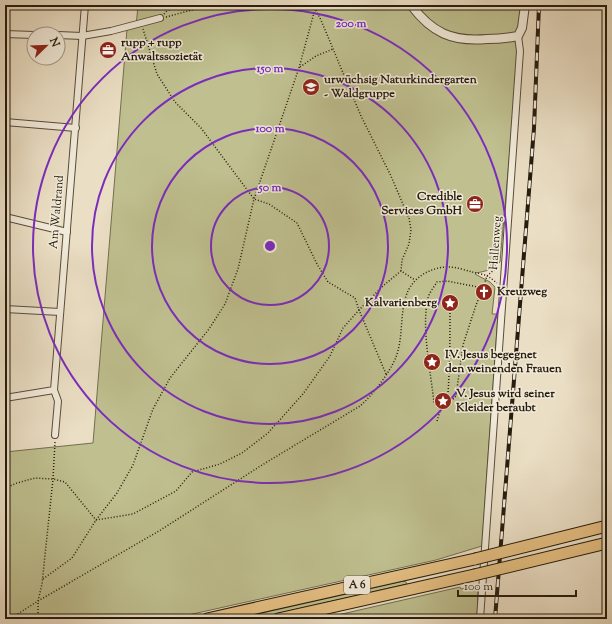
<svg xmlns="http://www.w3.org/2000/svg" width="612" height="624" viewBox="0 0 612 624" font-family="'Sorts Mill Goudy',serif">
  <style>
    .green { fill: #bfbf8f; stroke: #736e4e }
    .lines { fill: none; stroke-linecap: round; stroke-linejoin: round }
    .minor-casing { stroke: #584c3b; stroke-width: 8 }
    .tertiary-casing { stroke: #584c3b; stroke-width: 10 }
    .motorway-casing { stroke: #271c0d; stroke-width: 13 }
    .path { stroke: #271c0d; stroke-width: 1.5; stroke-dasharray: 1 2; stroke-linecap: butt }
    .minor { stroke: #f1ead9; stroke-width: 6 }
    .tertiary { stroke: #f1ead9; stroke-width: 8 }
    .motorway { stroke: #e5bf82; stroke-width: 11 }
    .rail-casing { stroke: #271c0d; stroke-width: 4 }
    .rail { stroke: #f1ead9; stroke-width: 2.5; stroke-dasharray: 8; stroke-linecap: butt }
    .motorway-bridge-casing { stroke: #271c0d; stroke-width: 13; stroke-linecap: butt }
    .motorway-bridge { stroke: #e5bf82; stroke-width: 11 }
    .ring { fill: none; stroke: #7b2cbf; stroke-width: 2 }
    .labels { text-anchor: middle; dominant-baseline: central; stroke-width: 3; stroke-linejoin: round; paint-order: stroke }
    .shield { fill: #f1ead9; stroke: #645a4a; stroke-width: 1 }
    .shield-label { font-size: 11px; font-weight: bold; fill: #271c0d }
    .poi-label { font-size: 12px; font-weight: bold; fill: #271c0d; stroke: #f1ead9; text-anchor: start }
    .street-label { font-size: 12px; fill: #271c0d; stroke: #f1ead9 }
    .centre { fill: #7b2cbf; stroke: #f1ead9; stroke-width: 2 }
    .ring-label { font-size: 12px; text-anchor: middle; font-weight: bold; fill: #7b2cbf; stroke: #f1ead9; stroke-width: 3; stroke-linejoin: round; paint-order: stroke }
  </style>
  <rect width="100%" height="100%" fill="#eadec4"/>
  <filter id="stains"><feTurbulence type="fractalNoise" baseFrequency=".005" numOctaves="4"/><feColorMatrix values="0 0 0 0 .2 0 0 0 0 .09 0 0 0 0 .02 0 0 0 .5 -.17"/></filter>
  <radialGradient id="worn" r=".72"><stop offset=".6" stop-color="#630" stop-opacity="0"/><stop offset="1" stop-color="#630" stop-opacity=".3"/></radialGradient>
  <g class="green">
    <path d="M138 5H523L500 262C493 270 486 271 476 273L475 274 490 282 495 287 492 314H498L482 546 436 560 170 619H5V452L93 443 127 29 136 27Z"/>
    <polygon points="403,581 406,582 407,584 254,619 231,619"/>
    <polygon points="478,585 477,619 320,619 460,587 461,589"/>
  </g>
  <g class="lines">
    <g class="minor-casing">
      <g id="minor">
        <polyline points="5,34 34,35"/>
        <polyline points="58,35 82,36 111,31 160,18"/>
        <polyline points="5,122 76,128"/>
        <polyline points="5,217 67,232"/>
        <polyline points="5,309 60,312"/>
        <polyline points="54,390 58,401 55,435"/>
        <polyline points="5,398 54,390 85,5"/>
        <polyline points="480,619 520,51 518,36"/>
      </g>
    </g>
    <g class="tertiary-casing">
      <path id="tertiary" d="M411 5C432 33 452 42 487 39 498 39 508 38 518 36L522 28 525 5"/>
    </g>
    <g class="motorway-casing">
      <g id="motorway">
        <polyline points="207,619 475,559"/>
        <polyline points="278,619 474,575"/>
      </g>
    </g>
    <g class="path">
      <polyline points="317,5 315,9 321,20 361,116 390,174 409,218 411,230 409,244 402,260 401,271"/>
      <path d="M164 14C170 6 183 6 192 10"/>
      <polyline points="166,17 192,10 219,5"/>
      <polyline points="300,67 316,56 333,49"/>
      <path d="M450 307C450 340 450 373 447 405L441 408 434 403C431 373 421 327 428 298 429 293 434 287 437 282L447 281 483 288 487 276 497 267"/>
      <polyline points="386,374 359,310 384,285 401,271 415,280"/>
      <polyline points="447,400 453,399 456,396 463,345 476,305 483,288"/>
      <polyline points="437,421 441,408"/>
      <polyline points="5,488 17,483 35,478 53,479 65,482 96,520 133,514 176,491 192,472 220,464 242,453 268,433 303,394 330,356 343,328 359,310 355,298 328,282 317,264 297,223 269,204 254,199 201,128 175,102 157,74 143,29"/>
      <polyline points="43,579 72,558 96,520 117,493 133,465 153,409 170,378 209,329 225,304 238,269 254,199 299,68 315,9 312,5"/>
      <path d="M7 619 13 617 38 601 159 531 262 465 360 406C373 395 390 372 396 357 404 336 399 311 408 291 415 276 432 267 448 267 456 267 465 270 472 272 477 273 483 274 487 276 490 277 494 281 497 283"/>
      <polyline points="38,619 38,601 42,584 53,479 55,442"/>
    </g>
    <use href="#minor" class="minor"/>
    <use href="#tertiary" class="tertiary"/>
    <use href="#motorway" class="motorway"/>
    <g class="rail-casing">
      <polyline id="rail" points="495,619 534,128 539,5"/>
    </g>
    <use href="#rail" class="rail"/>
    <g class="motorway-bridge-casing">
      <g id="motorway-bridge">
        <polyline points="475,559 607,526"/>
        <polyline points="474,575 607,543"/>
      </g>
    </g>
    <use href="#motorway-bridge" class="motorway-bridge"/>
  </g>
  <g class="ring">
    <circle cx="270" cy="246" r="59"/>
    <circle cx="270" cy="246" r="118"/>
    <circle cx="270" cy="246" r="178"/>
    <circle cx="270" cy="246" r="237"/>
  </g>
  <defs>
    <g id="office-disc" transform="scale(0.9)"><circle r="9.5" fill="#8f2418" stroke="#f1ead9"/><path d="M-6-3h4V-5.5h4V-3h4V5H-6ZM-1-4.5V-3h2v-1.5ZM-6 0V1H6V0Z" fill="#fff"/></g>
    <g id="school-disc" transform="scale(0.9)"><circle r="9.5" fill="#8f2418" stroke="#f1ead9"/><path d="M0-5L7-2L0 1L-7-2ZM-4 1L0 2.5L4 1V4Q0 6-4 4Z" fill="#fff"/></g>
    <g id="church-disc" transform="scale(0.9)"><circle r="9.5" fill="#8f2418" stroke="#f1ead9"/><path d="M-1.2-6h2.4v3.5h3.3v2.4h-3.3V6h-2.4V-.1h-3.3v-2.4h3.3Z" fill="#fff"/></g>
    <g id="sight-disc" transform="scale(0.9)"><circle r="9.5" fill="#8f2418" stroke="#f1ead9"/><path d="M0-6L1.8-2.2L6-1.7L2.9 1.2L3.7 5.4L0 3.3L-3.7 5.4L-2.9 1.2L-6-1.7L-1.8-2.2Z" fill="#fff"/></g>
  </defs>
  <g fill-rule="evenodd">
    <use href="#office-disc" x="108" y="50"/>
    <use href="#school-disc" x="311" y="87"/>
    <use href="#office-disc" x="475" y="204"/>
    <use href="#church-disc" x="484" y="292"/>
    <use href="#sight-disc" x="450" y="303"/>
    <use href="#sight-disc" x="432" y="362"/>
    <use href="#sight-disc" x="443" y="401"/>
  </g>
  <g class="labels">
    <rect class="shield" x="344" y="576" width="26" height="18" rx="3"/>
    <g class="shield-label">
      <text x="357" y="585">A 6</text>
    </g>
    <g class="poi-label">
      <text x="121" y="43">rupp + rupp<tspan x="121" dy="14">Anwaltssozietät</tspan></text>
      <text x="324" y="80">urwüchsig Naturkindergarten<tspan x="324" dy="14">- Waldgruppe</tspan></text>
      <text x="462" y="197" text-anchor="end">Credible<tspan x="462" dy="14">Services GmbH</tspan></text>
      <text x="497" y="292">Kreuzweg</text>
      <text x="437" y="303" text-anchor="end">Kalvarienberg</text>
      <text x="445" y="355">IV. Jesus begegnet<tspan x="445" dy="14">den weinenden Frauen</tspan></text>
      <text x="456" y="394">V. Jesus wird seiner<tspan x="456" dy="14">Kleider beraubt</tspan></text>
    </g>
    <g class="street-label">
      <text transform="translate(57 212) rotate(-85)">Am Waldrand</text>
      <text transform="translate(496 243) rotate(-86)">Hallenweg</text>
    </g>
  </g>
  <circle cx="270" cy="246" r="6" class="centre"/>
  <g class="ring-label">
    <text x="351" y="27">200 m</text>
    <text x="270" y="72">150 m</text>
    <text x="270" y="132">100 m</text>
    <text x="270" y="191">50 m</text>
  </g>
  <rect width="612" height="624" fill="none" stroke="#eadec4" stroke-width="20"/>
  <rect x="6" y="6" width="600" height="612" fill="none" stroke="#271c0d" stroke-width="2"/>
  <rect x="10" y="10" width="592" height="604" fill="none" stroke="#271c0d"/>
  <g transform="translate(46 46) rotate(67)"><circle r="19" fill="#f1ead9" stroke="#a09887"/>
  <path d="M0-3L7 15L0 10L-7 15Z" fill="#8f2418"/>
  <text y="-6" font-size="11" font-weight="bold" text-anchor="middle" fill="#271c0d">N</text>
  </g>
  <path d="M458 590v6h118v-6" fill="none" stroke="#271c0d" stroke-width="2"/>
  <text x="464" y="590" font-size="12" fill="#271c0d" stroke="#f1ead9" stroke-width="3" paint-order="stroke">100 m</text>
  <rect width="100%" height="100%" filter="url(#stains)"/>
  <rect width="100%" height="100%" fill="url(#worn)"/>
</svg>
